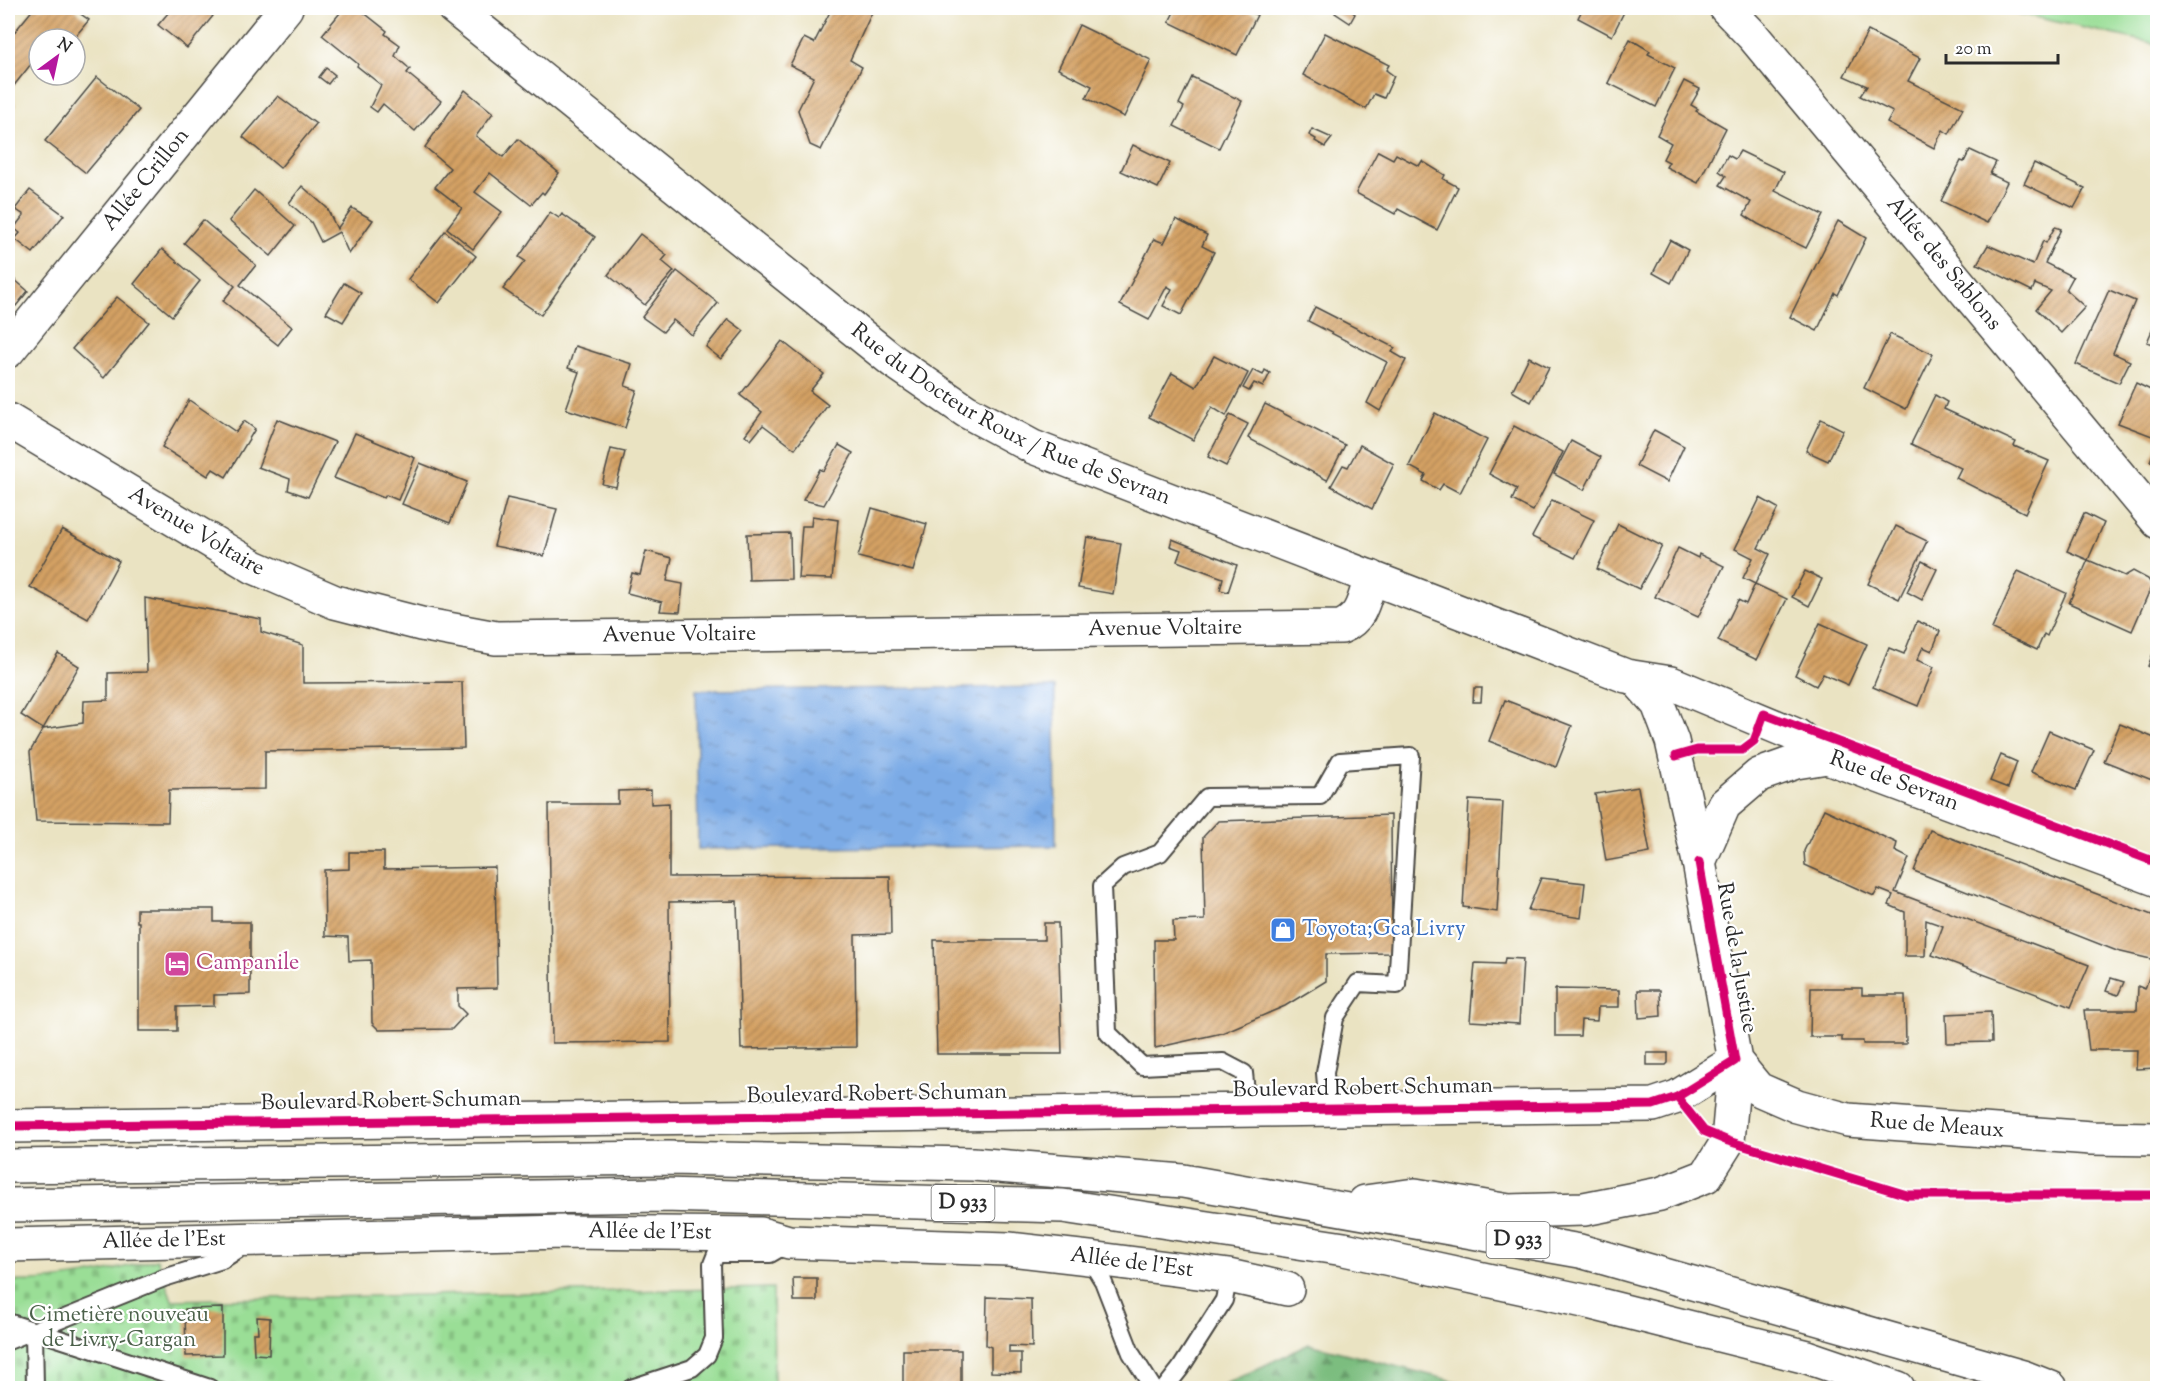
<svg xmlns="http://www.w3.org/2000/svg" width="2165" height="1396" viewBox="0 0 2165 1396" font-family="'Sorts Mill Goudy',serif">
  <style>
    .green { fill: #9ade96; stroke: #628460; stroke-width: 1.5 }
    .forest { fill: url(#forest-firs); stroke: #537455; stroke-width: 1.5 }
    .cemetery { fill: url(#cemetery-stones); stroke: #628460; stroke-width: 1.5 }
    .water { fill: url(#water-ripples); stroke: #546b88; stroke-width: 1.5 }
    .building { fill: url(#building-hatch) }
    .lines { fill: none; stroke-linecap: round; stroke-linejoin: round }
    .lane-casing { stroke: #484742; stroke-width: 20 }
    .street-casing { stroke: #484742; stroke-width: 36 }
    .secondary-casing { stroke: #484742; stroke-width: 36 }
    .highway-casing { stroke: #484742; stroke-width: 36 }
    .lane { stroke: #fff; stroke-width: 16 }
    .street { stroke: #fff; stroke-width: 33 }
    .secondary { stroke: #fff; stroke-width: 33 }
    .highway { stroke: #fff; stroke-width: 33 }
    .cycleway-casing { stroke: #fff; stroke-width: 13 }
    .cycleway { stroke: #d6006c; stroke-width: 9 }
    .labels { text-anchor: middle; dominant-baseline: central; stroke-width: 4.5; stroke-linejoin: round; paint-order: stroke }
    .shield { fill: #fff; stroke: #6b6b6b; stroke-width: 1.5 }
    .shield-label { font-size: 21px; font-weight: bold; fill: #2b2b2b }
    .street-label { font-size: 22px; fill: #2b2b2b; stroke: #fff }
    .shop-label { font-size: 22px; fill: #366cbe; stroke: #fff; text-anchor: start }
    .hotel-label { font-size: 22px; fill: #b23c85; stroke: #fff; text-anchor: start }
    .park-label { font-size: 22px; fill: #4c614b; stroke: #fff }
  </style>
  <defs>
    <pattern id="forest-firs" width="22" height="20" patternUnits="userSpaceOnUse" patternTransform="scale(1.5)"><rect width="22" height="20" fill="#7bbd7f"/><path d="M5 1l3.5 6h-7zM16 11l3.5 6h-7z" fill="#659a68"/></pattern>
    <pattern id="cemetery-stones" width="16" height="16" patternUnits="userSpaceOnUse" patternTransform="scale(1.5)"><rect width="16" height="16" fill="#9ade96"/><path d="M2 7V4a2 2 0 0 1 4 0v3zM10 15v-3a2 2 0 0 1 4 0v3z" fill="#85bf81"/></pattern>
    <pattern id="water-ripples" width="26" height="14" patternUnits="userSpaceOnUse" patternTransform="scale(1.5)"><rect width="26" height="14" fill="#7cabe6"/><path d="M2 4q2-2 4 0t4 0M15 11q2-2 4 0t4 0" fill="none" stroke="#668bbb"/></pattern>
    <pattern id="building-hatch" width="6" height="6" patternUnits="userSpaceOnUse" patternTransform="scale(1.5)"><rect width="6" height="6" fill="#d4a163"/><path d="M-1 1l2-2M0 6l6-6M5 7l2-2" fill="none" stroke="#ac8352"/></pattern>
  </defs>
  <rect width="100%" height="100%" fill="#fff"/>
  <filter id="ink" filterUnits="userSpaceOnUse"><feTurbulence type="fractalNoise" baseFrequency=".0167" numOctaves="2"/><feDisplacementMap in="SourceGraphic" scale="12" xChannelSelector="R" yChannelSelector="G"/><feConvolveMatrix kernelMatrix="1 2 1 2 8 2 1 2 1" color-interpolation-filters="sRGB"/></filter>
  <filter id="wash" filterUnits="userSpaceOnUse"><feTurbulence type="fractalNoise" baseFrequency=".008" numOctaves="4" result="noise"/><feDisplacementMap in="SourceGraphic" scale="24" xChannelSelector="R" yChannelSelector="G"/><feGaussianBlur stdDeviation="1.35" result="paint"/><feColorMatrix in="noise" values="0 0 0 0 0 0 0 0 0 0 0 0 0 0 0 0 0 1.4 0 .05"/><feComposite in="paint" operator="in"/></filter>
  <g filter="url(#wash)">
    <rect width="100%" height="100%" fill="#eae3c2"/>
    <polygon class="green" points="1993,8 2157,8 2157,44"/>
    <polygon class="forest" points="1309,1344 1473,1386 1481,1388 1217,1388"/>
    <path class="cemetery" d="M157 1259 172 1300 773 1288 774 1388H8V1281C58 1283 108 1272 157 1259Z"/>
    <polygon class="water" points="1055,687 1056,846 698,849 696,690"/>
    <g id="blocks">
      <g class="building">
        <polygon points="34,8 77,8 75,10 89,20 74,38 70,34 65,39 39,39 39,54 8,93 8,40"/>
        <polygon points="163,8 202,8 213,16 187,48 158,25 169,12"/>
        <polygon points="344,8 358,8 387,31 385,34 400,45 395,56 410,69 407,73 441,101 415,131 383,104 377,112 370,107 381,85 357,66 358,64 322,35"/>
        <polygon points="832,8 874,8 850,60 862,67 821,150 810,145 798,110 814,77 790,65 804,38 814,43"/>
        <polygon points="1176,8 1241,8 1257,15 1237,55 1169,22"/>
        <polygon points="1338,8 1348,8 1355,14 1350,23 1335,13"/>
        <polygon points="1583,8 1626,8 1612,36 1578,18"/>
        <polygon points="1079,25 1151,60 1124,117 1086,98 1092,86 1058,69"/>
        <polygon points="1868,31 1920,58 1908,81 1963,108 1949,134 1943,130 1934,148 1887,123 1893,112 1860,96 1867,86 1844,76"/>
        <polygon points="1325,33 1389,65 1386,70 1394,76 1384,98 1374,94 1366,109 1303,75"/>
        <polygon points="1630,39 1650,51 1648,54 1675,68 1656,107 1608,83"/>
        <polygon points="326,68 335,75 328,84 319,77"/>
        <polygon points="97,77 139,110 86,173 45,141"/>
        <polygon points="1192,77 1242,101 1219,148 1174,126 1184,107 1179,104"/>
        <polygon points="1684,81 1700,89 1691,105 1698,109 1696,111 1726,128 1698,183 1666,167 1669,162 1663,159 1671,143 1657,135"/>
        <polygon points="465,90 493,113 476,136 503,157 518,139 559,173 544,194 542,192 531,205 490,173 475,192 502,212 473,249 447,228 462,208 435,187 450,168 425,147"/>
        <polygon points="278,96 316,124 280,168 243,137"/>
        <polygon points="8,97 16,105 8,116"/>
        <polygon points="1312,129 1332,138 1325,147 1315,141 1316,139 1309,135"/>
        <polygon points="1133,145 1170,163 1158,188 1121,171"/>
        <polygon points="1970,150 1996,162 1990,174 2007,182 1987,223 1941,201 1961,161 1964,162"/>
        <polygon points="1378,151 1393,159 1396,154 1419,166 1422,161 1445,175 1443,179 1458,187 1437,230 1398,209 1395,214 1356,193"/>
        <polygon points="1740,151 1784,172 1775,191 1823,215 1806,248 1758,224 1744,215 1751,202 1720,185 1726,176 1719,171 1728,155 1735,159"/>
        <polygon points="2034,163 2085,188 2074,208 2024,184"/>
        <polygon points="302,186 327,208 337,229 352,208 373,220 349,254 339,232 321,242 311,222 289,203"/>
        <polygon points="30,190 64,215 33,253 15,239 20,233 14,228 24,215 15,209"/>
        <polygon points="254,190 295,226 271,256 229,221"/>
        <polygon points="550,212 559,218 562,214 595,237 541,315 503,289 525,261 519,257"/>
        <polygon points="1176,219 1207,235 1202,246 1214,252 1181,315 1163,306 1172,289 1167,286 1149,320 1120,305 1154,239 1164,243"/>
        <polygon points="203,220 256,265 240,285 292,327 278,345 223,301 235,286 184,243"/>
        <polygon points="1838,221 1866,238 1838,295 1835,293 1817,331 1790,317"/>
        <polygon points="2055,227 2061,229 2045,263 2073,277 2066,290 2085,307 2061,333 2036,309 2051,291 2035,284 2032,291 1977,264 1988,245 2033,265 2043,241 2046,243"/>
        <polygon points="445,231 476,256 439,303 408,279"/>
        <polygon points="640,234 667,255 662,261 674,271 645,305 608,275"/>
        <polygon points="1670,240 1688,250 1671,283 1653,273"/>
        <polygon points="162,249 200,281 172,316 134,284"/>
        <polygon points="677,271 718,303 692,335 673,320 663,332 642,317"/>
        <polygon points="8,274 28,291 16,306 8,300"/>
        <polygon points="344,283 361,293 343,322 326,313"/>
        <polygon points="2109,290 2135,301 2113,353 2130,361 2119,383 2076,364"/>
        <polygon points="117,297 149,322 104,378 72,349"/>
        <polygon points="1315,307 1395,348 1392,352 1406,360 1380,411 1367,403 1387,362 1308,321"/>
        <polygon points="728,319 744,331 721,359 706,347"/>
        <polygon points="2157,319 2157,346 2147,342"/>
        <polygon points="1890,334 1933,354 1906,409 1864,388"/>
        <polygon points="782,341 824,374 810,391 828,405 795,449 763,425 751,440 745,435 762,412 740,395"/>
        <polygon points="575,346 632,364 625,386 637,390 625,428 566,409 579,372 568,368"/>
        <polygon points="1214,356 1248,373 1226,416 1212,407 1193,440 1149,417 1172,373 1196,387"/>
        <polygon points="1529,357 1549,367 1531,402 1512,391"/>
        <polygon points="1253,370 1263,375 1265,370 1270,373 1263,387 1254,383 1249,391 1243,388"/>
        <polygon points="2136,383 2157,393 2157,438 2118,423"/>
        <polygon points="1935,395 1947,402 1944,409 2016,442 2014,446 2049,461 2025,513 1956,478 1961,468 1911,444"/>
        <polygon points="189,400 236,432 244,421 255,429 226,477 213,469 208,476 162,447"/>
        <polygon points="1265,404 1345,445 1327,480 1248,438"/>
        <polygon points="1435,413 1487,440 1460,493 1443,484 1439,490 1423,481 1426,475 1409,466"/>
        <polygon points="1230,415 1248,424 1226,466 1208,457"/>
        <polygon points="277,419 335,442 308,497 288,490 290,479 258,467"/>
        <polygon points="1821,419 1843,430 1828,461 1806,451"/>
        <polygon points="1514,426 1563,452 1533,511 1512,500 1517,489 1489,474"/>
        <polygon points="1654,430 1684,446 1667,482 1636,466"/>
        <polygon points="355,433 415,458 398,500 386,495 384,498 334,478"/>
        <polygon points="1571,441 1601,457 1584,490 1554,474"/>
        <polygon points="839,445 853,453 824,505 803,500 820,469 824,471"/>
        <polygon points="1360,445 1394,464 1372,509 1331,486 1343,465 1348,467"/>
        <polygon points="2157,445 2157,464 2150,461"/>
        <polygon points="611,449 625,452 616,487 602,484"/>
        <polygon points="420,463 467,482 450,523 402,504"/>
        <polygon points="507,498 557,509 544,556 494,546"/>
        <polygon points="1760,498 1778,508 1758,548 1770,554 1755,584 1743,578 1753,558 1735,549"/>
        <polygon points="1552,500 1594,520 1575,558 1532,537"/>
        <polygon points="872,508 927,524 913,571 858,557"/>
        <polygon points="2084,513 2104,523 2088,560 2125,576 2133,571 2148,579 2152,585 2132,631 2069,603 2088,560 2067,551"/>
        <polygon points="812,516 838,520 832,579 798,578 802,526 811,526"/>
        <polygon points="1618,524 1662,546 1639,589 1597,569"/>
        <polygon points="1896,526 1927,541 1899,599 1868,584"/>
        <polygon points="62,529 119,561 88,619 30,587"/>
        <polygon points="790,533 791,579 749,580 747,534"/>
        <polygon points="1087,537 1121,543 1113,594 1078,588"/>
        <polygon points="1172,539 1237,565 1228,592 1220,590 1223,578 1177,561 1181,550 1170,546"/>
        <polygon points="1678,548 1698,558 1699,554 1724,566 1698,617 1655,597"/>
        <polygon points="646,551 672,558 667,581 683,584 680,612 660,611 662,602 627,593 632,573 640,575"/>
        <polygon points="1922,561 1937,569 1922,600 1907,592"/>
        <polygon points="1805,571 1822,579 1809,606 1792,597"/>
        <polygon points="2018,571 2066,593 2047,636 2044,634 2037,650 1992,629"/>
        <polygon points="1755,584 1787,599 1757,660 1718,641 1738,600 1746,604"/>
        <polygon points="145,598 261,619 261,632 303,645 303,683 462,682 464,748 265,751 265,789 169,790 168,822 36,821 30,752 43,729 21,715 58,653 79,666 43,729 83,723 84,701 108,700 108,673 147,672"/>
        <polygon points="1917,621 1940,631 1932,651 1923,647 1917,660 1934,667 1918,706 1873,687 1889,648 1904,654"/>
        <polygon points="1820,623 1867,644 1848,685 1823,674 1816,686 1795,675"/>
        <polygon points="2157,643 2157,670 2148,666"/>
        <polygon points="1474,688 1482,688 1481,702 1473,702"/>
        <polygon points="1505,700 1572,726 1556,767 1489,741"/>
        <polygon points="2120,724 2157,739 2157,767 2152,780 2104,761"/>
        <polygon points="2049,731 2094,750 2076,790 2031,772"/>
        <polygon points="2001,755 2017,762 2008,788 1990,781"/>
        <polygon points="1638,787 1650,853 1606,861 1595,794"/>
        <polygon points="651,790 651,804 669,803 669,877 890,876 891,934 855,935 856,1047 741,1049 737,901 669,902 670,1042 552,1043 549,804 618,804 618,791"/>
        <polygon points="1469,800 1503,802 1497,912 1463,907"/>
        <polygon points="1824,809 1897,843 1895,851 1909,858 1895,892 2089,965 2071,1007 1932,955 1943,926 1926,920 1925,956 1905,956 1905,912 1889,905 1893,895 1878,889 1874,896 1805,865 1804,851"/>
        <polygon points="1391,815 1392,953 1326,954 1326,981 1285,1006 1222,1033 1155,1048 1154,940 1174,940 1173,921 1205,920 1203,837 1218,821"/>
        <polygon points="1930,830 2157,917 2157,1068 2136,1069 2137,1050 2089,1050 2084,1010 2137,1010 2138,986 2145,989 2155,960 2117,951 1914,871"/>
        <polygon points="349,852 384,852 384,869 495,867 497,988 458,989 458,1006 466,1014 452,1029 379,1030 372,1023 371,960 349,961 348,937 325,936 324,870 349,869"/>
        <polygon points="1541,878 1585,883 1581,918 1528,910"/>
        <polygon points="137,909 214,909 214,922 250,922 250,994 214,995 214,1006 177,1007 177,1031 139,1031 139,922 137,922"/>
        <polygon points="1044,923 1058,923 1062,1054 937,1054 934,940 1044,940"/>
        <polygon points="1505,958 1523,959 1519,1024 1470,1021 1475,963 1504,964"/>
        <polygon points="2111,978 2124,982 2118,995 2106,991"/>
        <polygon points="1811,988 1862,988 1862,995 1905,995 1906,1044 1863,1044 1863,1041 1842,1041 1842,1037 1810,1037"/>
        <polygon points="1555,989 1619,990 1619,1007 1598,1007 1597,1021 1581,1020 1580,1036 1555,1036"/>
        <polygon points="1638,990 1660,990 1661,1016 1639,1018"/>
        <polygon points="1991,1012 1992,1042 1947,1043 1946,1014"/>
        <polygon points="1647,1053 1668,1053 1668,1063 1666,1065 1647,1065"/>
        <polygon points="793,1278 817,1278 817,1301 794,1301"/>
        <polygon points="987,1297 1031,1299 1032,1347 1009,1346 1009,1353 1021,1353 1021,1373 991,1372 991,1347 986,1345"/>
        <polygon points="223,1308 223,1355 186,1356 185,1309"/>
        <polygon points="257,1317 270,1318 269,1355 254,1354 253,1333 258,1333"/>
        <rect x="903" y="1350" width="58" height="38"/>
      </g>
    </g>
  </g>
  <g filter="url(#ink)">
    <use href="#blocks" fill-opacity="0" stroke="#484742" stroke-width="1.5"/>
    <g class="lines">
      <g class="lane-casing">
        <g id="lane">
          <polyline points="1248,1110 1244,1073 1223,1062 1142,1066 1108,1033 1102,886 1123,867 1160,853 1207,797 1320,796 1340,761 1411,756 1397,985 1358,983 1335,1018 1325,1073 1328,1109"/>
          <polyline points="1089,1258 1103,1281 1131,1353 1153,1388"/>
          <polyline points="8,1322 210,1388"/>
          <polyline points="34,1331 35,1388"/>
          <polyline points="8,1341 164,1278 222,1260 245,1245"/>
          <polyline points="631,1388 692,1368 707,1355 714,1338 712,1264 716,1254 770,1254 789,1243"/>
          <polyline points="1165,1388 1180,1369 1224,1300 1229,1276"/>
        </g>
      </g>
      <g class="street-casing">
        <g id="street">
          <path id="s1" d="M1726 8 1753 36 2158 522"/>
          <path id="s2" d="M8 351 286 8"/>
          <path id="s3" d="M8 1245 564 1232 761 1234 789 1242 1009 1249 1089 1258 1229 1276 1287 1289"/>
        </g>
      </g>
      <g class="secondary-casing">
        <g id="secondary">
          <path id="s4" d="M454 8 893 361 966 411 1033 447 1626 676 1671 683 1796 735 1827 757 2158 880"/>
          <path id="s5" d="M8 420 254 567 335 602 421 624 496 638 1341 627C1363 618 1364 598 1371 577"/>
          <path id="s6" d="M1636 679 1658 704 1672 741 1699 862 1735 1061 1758 1089 1797 1106 1848 1120 2091 1138 2158 1139"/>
          <polyline points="1699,862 1724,805 1759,775 1796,762 1827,757"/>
          <polyline points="8,1126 1653,1105 1677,1097 1735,1061"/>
        </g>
      </g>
      <g class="highway-casing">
        <g id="highway">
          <polyline points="8,1166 668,1158 973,1164 1183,1181 1580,1251 2023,1377 2051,1388"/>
          <polyline points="1365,1202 1415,1195 1509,1211 1584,1209 1660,1194 1706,1176 1728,1141 1735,1061"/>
          <polyline points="8,1205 663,1195 1063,1206 1344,1249 1584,1301 1807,1357 1898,1388"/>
        </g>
      </g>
      <use href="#lane" class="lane"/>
      <use href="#street" class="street"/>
      <use href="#secondary" class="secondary"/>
      <use href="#highway" class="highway"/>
      <g class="cycleway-casing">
        <g id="cycleway">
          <polyline points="1676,756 1697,750 1742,750 1754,741 1764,714 2158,863"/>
          <polyline points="1677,1097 1704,1131 1728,1141 1907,1195 2158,1195"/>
          <polyline points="8,1126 1653,1105 1677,1097 1735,1061 1699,862"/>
        </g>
      </g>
      <use href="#cycleway" class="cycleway"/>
    </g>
  </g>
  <defs>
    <g id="shop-square" transform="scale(1.35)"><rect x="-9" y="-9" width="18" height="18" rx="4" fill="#3f7fe0" stroke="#fff"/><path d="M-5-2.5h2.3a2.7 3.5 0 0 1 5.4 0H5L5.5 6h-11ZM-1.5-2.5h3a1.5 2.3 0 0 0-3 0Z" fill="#fff"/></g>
    <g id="hotel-square" transform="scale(1.35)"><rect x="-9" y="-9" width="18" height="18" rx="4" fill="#d1479c" stroke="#fff"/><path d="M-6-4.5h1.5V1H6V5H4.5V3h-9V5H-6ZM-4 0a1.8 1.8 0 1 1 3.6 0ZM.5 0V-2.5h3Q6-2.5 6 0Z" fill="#fff"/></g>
  </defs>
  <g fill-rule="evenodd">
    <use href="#shop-square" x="1283" y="930"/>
    <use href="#hotel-square" x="177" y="964"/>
  </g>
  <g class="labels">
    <g class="shield">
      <rect x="931.5" y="1185" width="63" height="36" rx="4.5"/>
      <rect x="1486.5" y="1222" width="63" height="36" rx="4.5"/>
    </g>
    <g class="shield-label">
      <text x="963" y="1203">D 933</text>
      <text x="1518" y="1240">D 933</text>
    </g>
    <g class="street-label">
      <text stroke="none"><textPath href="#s2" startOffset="220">Allée Crillon</textPath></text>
      <text stroke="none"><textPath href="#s1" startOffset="336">Allée des Sablons</textPath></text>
      <text stroke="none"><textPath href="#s4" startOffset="693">Rue du Docteur Roux / Rue de Sevran</textPath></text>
      <text stroke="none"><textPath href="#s5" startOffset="219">Avenue Voltaire</textPath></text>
      <text stroke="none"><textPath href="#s5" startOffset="1209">Avenue Voltaire</textPath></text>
      <text stroke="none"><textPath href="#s5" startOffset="723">Avenue Voltaire</textPath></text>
      <text stroke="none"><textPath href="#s4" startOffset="1654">Rue de Sevran</textPath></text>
      <text transform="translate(1736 958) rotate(80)">Rue de la Justice</text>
      <text transform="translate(1363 1089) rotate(-1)">Boulevard Robert Schuman</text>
      <text transform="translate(877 1095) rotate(-1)">Boulevard Robert Schuman</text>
      <text transform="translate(391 1102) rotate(-1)">Boulevard Robert Schuman</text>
      <text stroke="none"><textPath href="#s6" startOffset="620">Rue de Meaux</textPath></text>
      <text stroke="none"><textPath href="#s3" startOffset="642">Allée de l'Est</textPath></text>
      <text stroke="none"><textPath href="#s3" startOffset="156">Allée de l'Est</textPath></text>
      <text stroke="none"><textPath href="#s3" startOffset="1126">Allée de l'Est</textPath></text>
    </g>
    <g class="shop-label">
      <text x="1302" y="930">Toyota;Gca Livry</text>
    </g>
    <g class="hotel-label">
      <text x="196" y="964">Campanile</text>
    </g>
    <g class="park-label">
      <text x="119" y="1316">Cimetière nouveau<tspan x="119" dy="25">de Livry-Gargan</tspan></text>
    </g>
  </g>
  <rect width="2165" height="1396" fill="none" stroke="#fff" stroke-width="30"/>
  <g transform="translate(57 57) rotate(33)"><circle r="28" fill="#ffffff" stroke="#aaaaaa" stroke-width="1.5"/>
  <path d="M0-4.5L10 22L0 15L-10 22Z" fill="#b5179e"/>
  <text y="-9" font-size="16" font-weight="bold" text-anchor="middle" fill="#2b2b2b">N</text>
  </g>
  <path d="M1946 54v9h112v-9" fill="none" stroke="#2b2b2b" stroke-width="3"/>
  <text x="1955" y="54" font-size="18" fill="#2b2b2b" stroke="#ffffff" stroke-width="4.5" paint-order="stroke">20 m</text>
</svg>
